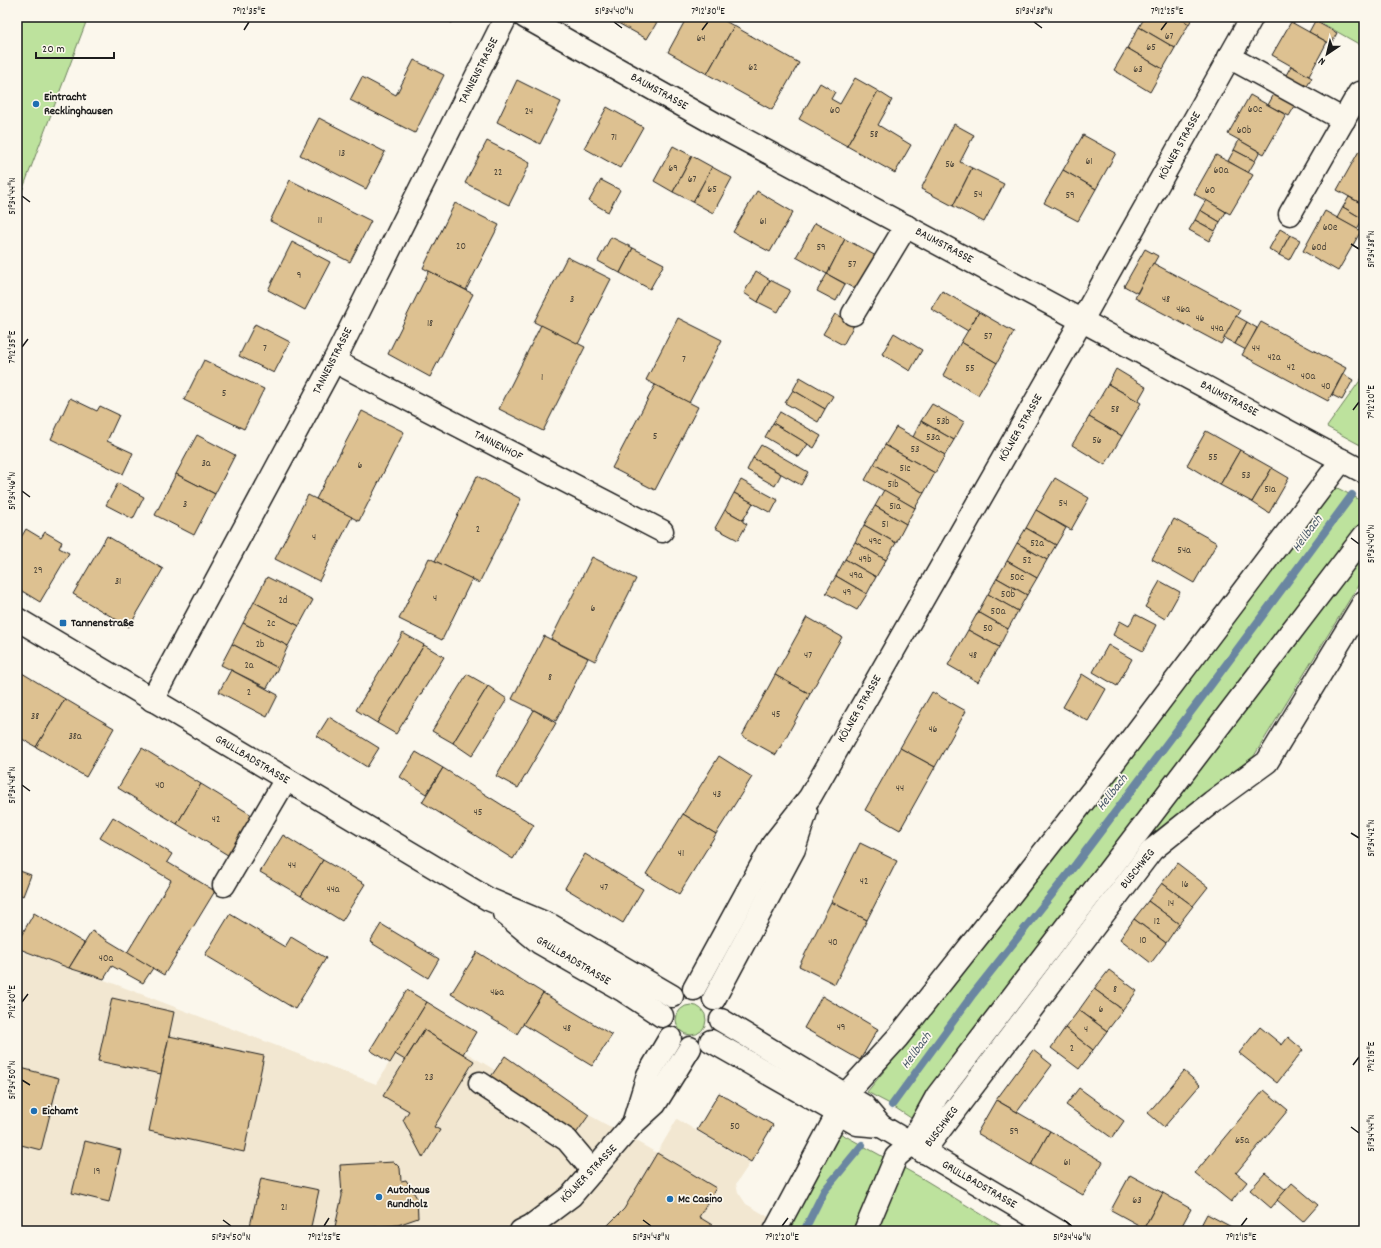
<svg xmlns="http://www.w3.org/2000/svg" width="1381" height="1248" viewBox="0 0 1381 1248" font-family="Dekko,sans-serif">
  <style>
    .built { fill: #f2e7d1 }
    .green { fill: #bde29d; stroke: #6c7f5c }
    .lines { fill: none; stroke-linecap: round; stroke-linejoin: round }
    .stream { stroke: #6b86a1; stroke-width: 8 }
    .building { fill: #ddc191; stroke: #1c1c1c }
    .minor-casing { stroke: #1c1c1c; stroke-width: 25 }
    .minor { stroke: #fbf7ec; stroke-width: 22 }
    .ticks { fill: none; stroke: #1c1c1c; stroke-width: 1.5 }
    .poi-dot { fill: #1f6fb2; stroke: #fbf7ec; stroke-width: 1.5 }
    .labels { text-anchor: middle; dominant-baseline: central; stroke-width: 3.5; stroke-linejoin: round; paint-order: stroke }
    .number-label { font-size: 10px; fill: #4c4539 }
    .street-label { font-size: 12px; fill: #1c1c1c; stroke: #fbf7ec }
    .poi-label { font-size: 12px; font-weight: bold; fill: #1c1c1c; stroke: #fbf7ec; text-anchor: start }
    .water-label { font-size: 13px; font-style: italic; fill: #4a5a6a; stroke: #fbf7ec }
    .neatline { fill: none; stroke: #1c1c1c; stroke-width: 1.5 }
    .ticks-label { font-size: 10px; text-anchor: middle; fill: #1c1c1c }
  </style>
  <rect width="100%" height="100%" fill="#fbf7ec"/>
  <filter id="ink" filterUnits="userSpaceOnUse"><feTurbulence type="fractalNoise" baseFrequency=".025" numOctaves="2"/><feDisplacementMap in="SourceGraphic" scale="8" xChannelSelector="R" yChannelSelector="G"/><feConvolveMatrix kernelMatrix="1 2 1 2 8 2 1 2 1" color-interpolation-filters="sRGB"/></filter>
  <g filter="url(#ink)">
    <polygon class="built" points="17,950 107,981 376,1084 427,1002 476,1032 465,1052 495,1070 505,1056 589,1115 657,1153 677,1119 750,1163 736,1184 738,1192 746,1204 772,1219 766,1231 17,1231"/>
    <g class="green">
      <polygon points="17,17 88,17 22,191 17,191"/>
      <polygon points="1311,17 1364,17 1364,47"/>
      <polygon points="1364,375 1364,447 1327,427"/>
      <polygon points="1326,482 1364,502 1364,576 1254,756 1144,840 950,1097 914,1120 888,1103 867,1092 906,1044"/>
      <circle cx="691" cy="1020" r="15"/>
      <polygon points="838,1132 920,1177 1009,1231 766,1231"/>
    </g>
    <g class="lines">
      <g class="stream">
        <polyline points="892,1105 973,994 1076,864 1202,697 1352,495"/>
        <polyline points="804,1231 824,1191 862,1145"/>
      </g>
    </g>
    <g class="building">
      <polygon points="441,17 455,17 452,23"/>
      <polygon points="607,17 660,17 647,39"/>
      <polygon points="687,17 718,17 734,26 707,74 668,52"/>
      <polygon points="1145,17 1178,17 1189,24 1175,48 1139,27"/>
      <polygon points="1178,17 1193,17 1189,24"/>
      <polygon points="1315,21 1337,33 1331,44 1309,32"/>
      <polygon points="1291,22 1327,42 1309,76 1272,55"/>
      <polygon points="734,26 799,63 772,110 707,74"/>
      <polygon points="1139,27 1175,48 1163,69 1127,48"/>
      <polygon points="1127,48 1163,69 1150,92 1114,70"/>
      <polygon points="414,60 444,75 415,133 350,100 362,77 396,95"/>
      <polygon points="1291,66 1312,78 1306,88 1285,77"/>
      <polygon points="855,78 878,91 847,146 799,119 820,83 835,92 831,99 840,104"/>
      <polygon points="517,80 561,102 540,144 497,122"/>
      <polygon points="878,91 892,100 878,125 911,145 895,173 847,146"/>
      <polygon points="1274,94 1295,106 1289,116 1268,105"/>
      <polygon points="1250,95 1286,115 1264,154 1228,134"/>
      <polygon points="607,107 643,127 620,168 584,148"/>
      <polygon points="319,118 385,152 366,189 300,155"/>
      <polygon points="954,124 974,135 960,162 972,168 953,206 921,189"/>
      <polygon points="1083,135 1116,153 1096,189 1063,170"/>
      <polygon points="1239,140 1260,152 1255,161 1234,150"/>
      <polygon points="487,141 530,163 509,205 465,183"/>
      <polygon points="673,146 692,156 673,192 654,181"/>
      <polygon points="1234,150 1255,161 1248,173 1228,161"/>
      <polygon points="1359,151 1364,153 1364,205 1337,190"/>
      <polygon points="1216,155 1253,175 1230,214 1194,194"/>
      <polygon points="692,156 712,167 693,202 673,192"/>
      <polygon points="712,167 732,178 713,213 693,202"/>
      <polygon points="972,168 1004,184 984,222 953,206"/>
      <polygon points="1063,170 1096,189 1078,221 1044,203"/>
      <polygon points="290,180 371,221 350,262 270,221"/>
      <polygon points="601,180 620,190 608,212 589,201"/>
      <polygon points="757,191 793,212 770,252 733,232"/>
      <polygon points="1349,197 1364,205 1363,219 1343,207"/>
      <polygon points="1206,200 1226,212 1220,222 1200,210"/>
      <polygon points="455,203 499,225 466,290 423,268"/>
      <polygon points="1343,207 1363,219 1357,229 1337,218"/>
      <polygon points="1200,210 1220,222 1215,231 1195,220"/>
      <polygon points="1325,211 1361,231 1338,271 1303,251"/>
      <polygon points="1195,220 1215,231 1209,241 1189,230"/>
      <polygon points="815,223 845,239 827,274 796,257"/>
      <polygon points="1280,229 1290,235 1279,255 1269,249"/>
      <polygon points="1290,235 1300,240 1289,260 1279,255"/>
      <polygon points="611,237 633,248 620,273 598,261"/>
      <polygon points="845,239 878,257 859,291 827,274"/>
      <polygon points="292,242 330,262 305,310 268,290"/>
      <polygon points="633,248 664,264 650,289 620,273"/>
      <polygon points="1145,249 1158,256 1137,293 1124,286"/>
      <polygon points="567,257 611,279 578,344 534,322"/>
      <polygon points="1153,263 1240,310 1221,344 1135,298"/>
      <polygon points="429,271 473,294 430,377 388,354"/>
      <polygon points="756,271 770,280 758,302 744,293"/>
      <polygon points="827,274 845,284 836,301 817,291"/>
      <polygon points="770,280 790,290 778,312 758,302"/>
      <polygon points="942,291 979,312 968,331 931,309"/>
      <polygon points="979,312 1014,332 997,363 961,342"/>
      <polygon points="835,314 854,325 843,345 823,334"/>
      <polygon points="1236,316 1247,322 1235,344 1224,338"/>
      <polygon points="678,318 722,340 689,403 646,380"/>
      <polygon points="1247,322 1257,328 1246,350 1235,344"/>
      <polygon points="1261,322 1346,368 1328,401 1242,355"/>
      <polygon points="255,324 290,342 274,373 239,356"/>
      <polygon points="541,325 585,347 543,431 499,409"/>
      <polygon points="894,333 922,350 910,371 882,354"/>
      <polygon points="961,342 997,363 978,395 943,375"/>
      <polygon points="204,360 264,389 244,429 184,400"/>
      <polygon points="1116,369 1146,387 1138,401 1108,384"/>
      <polygon points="1343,374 1353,380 1342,400 1332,395"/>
      <polygon points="800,377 833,396 825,409 793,390"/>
      <polygon points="1108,384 1141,403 1122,436 1089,417"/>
      <polygon points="655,385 698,407 655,490 612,468"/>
      <polygon points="793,390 825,409 818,422 785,403"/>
      <polygon points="70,398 97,411 100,406 119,415 107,441 133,453 123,474 51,439"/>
      <polygon points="932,404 964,422 954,440 921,421"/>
      <polygon points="362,411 404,432 359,521 316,499"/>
      <polygon points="780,412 821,436 814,448 773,423"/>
      <polygon points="1089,417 1122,436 1105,465 1072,445"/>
      <polygon points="921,421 954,440 945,455 913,437"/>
      <polygon points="773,423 808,444 799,457 765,437"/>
      <polygon points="896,427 945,455 935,473 885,445"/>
      <polygon points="1206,431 1240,450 1220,485 1187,465"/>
      <polygon points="197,435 235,455 215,494 176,474"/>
      <polygon points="761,445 808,472 801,485 753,458"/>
      <polygon points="885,445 935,473 924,493 874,464"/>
      <polygon points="1240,450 1272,468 1252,502 1220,485"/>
      <polygon points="753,458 781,474 775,486 747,470"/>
      <polygon points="874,464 924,493 915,508 865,480"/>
      <polygon points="1272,468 1289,478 1269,513 1252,502"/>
      <polygon points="176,474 215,494 194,535 155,515"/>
      <polygon points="477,476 521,499 479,583 435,561"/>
      <polygon points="1055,478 1089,498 1071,530 1036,510"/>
      <polygon points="741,480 778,500 771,513 734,493"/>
      <polygon points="118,483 144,497 133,519 106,505"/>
      <polygon points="884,490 915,508 906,524 875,506"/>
      <polygon points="734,493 753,503 743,520 725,510"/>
      <polygon points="308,495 352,517 319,581 275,559"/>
      <polygon points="875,506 906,524 896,543 864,525"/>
      <polygon points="725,510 743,520 743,522 747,524 738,540 715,528"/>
      <polygon points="1036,510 1066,528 1056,545 1026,528"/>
      <polygon points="1174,519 1217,543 1194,583 1152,559"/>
      <polygon points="864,525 896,543 886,560 855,542"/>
      <polygon points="1026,528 1056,545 1047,560 1017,543"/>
      <polygon points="26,529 41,538 45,532 62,542 59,548 69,553 40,602 17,588 17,544"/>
      <polygon points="107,536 163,569 129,627 73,594"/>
      <polygon points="855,542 886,560 876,577 845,559"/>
      <polygon points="1017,543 1047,560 1037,578 1007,561"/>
      <polygon points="592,557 636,579 595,661 551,639"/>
      <polygon points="429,558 472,579 442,640 399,619"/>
      <polygon points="845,559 876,577 867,594 836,576"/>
      <polygon points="1007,561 1037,578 1027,595 997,578"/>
      <polygon points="836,576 867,594 857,610 826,593"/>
      <polygon points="267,577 313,600 299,626 254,602"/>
      <polygon points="997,578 1027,595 1018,611 988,594"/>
      <polygon points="1160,581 1180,592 1165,619 1145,607"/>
      <polygon points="988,594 1018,611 1008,629 978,612"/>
      <polygon points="254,602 299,626 288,646 243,623"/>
      <polygon points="978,612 1008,629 999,647 968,630"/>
      <polygon points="1135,614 1156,625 1143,651 1113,635 1120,621 1129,626"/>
      <polygon points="807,617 842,637 810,694 775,675"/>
      <polygon points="243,623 288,646 278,668 232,644"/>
      <polygon points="968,630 999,647 978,682 948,665"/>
      <polygon points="403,633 424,645 377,723 356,710"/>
      <polygon points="544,636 588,658 556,721 512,699"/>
      <polygon points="232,644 278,668 267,688 221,665"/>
      <polygon points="424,645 444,657 396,734 377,723"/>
      <polygon points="1108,645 1132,659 1117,686 1093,672"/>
      <polygon points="17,670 65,699 36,747 17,736"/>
      <polygon points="231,670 278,695 267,717 219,692"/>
      <polygon points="467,674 488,686 453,743 432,731"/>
      <polygon points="1082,674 1106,689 1088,721 1063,707"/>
      <polygon points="775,675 810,694 776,755 742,736"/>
      <polygon points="488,686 507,699 472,756 453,743"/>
      <polygon points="932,692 966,711 935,767 900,748"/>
      <polygon points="65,699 114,728 86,777 36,747"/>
      <polygon points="534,710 556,723 518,788 496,776"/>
      <polygon points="329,717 379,748 367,767 317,736"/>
      <polygon points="142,748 201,784 177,824 118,788"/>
      <polygon points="900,748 935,767 900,830 865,810"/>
      <polygon points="416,752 443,768 426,794 400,777"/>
      <polygon points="719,756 752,777 716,834 683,814"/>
      <polygon points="443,768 534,825 513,859 422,802"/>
      <polygon points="201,784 255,817 231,857 177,824"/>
      <polygon points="683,814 716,834 679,894 646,874"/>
      <polygon points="113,817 172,854 167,862 215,891 164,975 127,953 171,880 100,838"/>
      <polygon points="283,835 323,860 301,896 260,872"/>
      <polygon points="860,843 897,861 867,920 831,902"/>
      <polygon points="585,854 643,889 623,923 565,888"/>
      <polygon points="323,860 365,884 342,921 301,896"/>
      <polygon points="1177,863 1208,887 1193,906 1162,883"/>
      <polygon points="17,870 31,875 23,896 17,893"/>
      <polygon points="1162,883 1193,906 1179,924 1148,901"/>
      <polygon points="1148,901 1179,924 1166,943 1134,919"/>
      <polygon points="831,902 867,920 835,984 799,966"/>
      <polygon points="34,913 84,943 69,968 17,948 17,943"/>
      <polygon points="230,914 285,947 291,937 326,958 295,1009 205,955"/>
      <polygon points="1134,919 1166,943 1151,963 1120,939"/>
      <polygon points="381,924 439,959 428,978 370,942"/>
      <polygon points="17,926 22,928 17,941"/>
      <polygon points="92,931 153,968 143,983 112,966 104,979 69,968"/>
      <polygon points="477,952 543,993 517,1034 451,994"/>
      <polygon points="1109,970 1137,991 1123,1010 1094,989"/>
      <polygon points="1094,989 1123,1010 1107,1031 1079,1010"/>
      <polygon points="407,990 427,1002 390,1063 370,1050"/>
      <polygon points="543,993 612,1035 592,1066 523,1024"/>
      <polygon points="822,996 878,1029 860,1060 804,1028"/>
      <polygon points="112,998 174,1012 161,1074 98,1061"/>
      <polygon points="427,1002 476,1032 463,1054 424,1030 405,1060 395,1054"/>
      <polygon points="1079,1010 1107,1031 1093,1050 1065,1028"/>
      <polygon points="1260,1027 1282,1045 1288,1037 1303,1050 1277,1083 1239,1053"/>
      <polygon points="1065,1028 1093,1050 1079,1069 1051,1048"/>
      <polygon points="424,1030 474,1061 434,1127 440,1130 423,1158 403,1120 409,1111 383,1096"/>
      <polygon points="169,1036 264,1056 244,1152 149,1131"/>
      <polygon points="1033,1050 1052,1065 1017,1112 996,1100"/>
      <polygon points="505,1056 589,1115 575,1135 490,1078"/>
      <polygon points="17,1067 59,1078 41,1150 17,1144"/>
      <polygon points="1184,1071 1200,1085 1164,1127 1148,1113"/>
      <polygon points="1079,1088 1124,1121 1112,1138 1066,1105"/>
      <polygon points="1264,1090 1288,1110 1236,1173 1247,1182 1231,1202 1195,1173"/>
      <polygon points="719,1093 773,1125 751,1162 697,1130"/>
      <polygon points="996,1100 1050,1131 1031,1165 977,1133"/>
      <polygon points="1050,1131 1103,1162 1083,1195 1031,1165"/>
      <polygon points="85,1141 121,1150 109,1202 72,1193"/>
      <polygon points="657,1153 716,1188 699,1217 722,1231 602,1231 624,1209"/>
      <polygon points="394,1162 400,1168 401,1181 406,1180 417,1198 418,1218 398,1225 334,1231 342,1196 340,1165"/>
      <polygon points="1265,1173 1286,1190 1271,1208 1250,1190"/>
      <polygon points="1130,1175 1163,1193 1144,1228 1111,1210"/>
      <polygon points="261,1178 319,1190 310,1231 273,1231 250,1226"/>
      <polygon points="1292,1183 1318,1205 1303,1222 1277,1200"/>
      <polygon points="1163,1193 1191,1209 1179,1231 1150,1231 1144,1228"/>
      <polygon points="1207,1214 1239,1231 1198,1231"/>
    </g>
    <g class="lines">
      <g class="minor-casing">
        <g id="minor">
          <polyline points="525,17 719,126 1364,472"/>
          <polyline points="1229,57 1344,120"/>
          <polyline points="1290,214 1359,93"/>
          <polyline points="853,314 906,226"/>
          <polyline points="334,361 662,531"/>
          <polyline points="17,619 488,899 552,926 672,996"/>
          <polyline points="152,700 334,361 506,17"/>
          <polyline points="224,885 286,779"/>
          <polyline points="504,913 540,943 624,991 662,1016"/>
          <polyline points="694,989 773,844 810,797 1082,320 1252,17"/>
          <polyline points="714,999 794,849 806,812"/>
          <polyline points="721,1020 864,1106 881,1126 1058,1231"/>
          <polyline points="711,1041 857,1124 881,1126"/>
          <polyline points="480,1083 567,1140 593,1171"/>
          <polyline points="845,1095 898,1037 997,912 1105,774 1342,460"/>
          <polyline points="633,1124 648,1075 670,1038"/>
          <polyline points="923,1152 1152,850 1212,802 1267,762 1364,602"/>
          <polyline points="521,1231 531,1226 571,1196 632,1125 655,1104 690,1048"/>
          <polyline points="775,1231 838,1113"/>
          <polyline points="865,1231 896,1157 910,1145 937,1096 1364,536"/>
        </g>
      </g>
      <use href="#minor" class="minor"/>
    </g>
  </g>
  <path class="ticks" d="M614 22 622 28M1034 22 1042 28M244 30 249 22M702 30 708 22M1161 30 1167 22M22 196 30 202M1351 244 1359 249M22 347 28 339M1353 410 1359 402M22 491 30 497M1351 538 1359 544M22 785 30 791M1351 833 1359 838M22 1002 28 994M1353 1065 1359 1057M22 1080 30 1085M1351 1127 1359 1133M223 1220 231 1226M643 1220 651 1226M1064 1220 1072 1226M324 1226 329 1218M782 1226 788 1218M1241 1226 1247 1218"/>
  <g class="poi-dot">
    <circle cx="36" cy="104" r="4"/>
    <rect x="59" y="619" width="8" height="8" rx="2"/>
    <circle cx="34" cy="1111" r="4"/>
    <circle cx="379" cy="1197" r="4"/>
    <circle cx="670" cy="1199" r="4"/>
  </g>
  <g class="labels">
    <g class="number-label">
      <text x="1169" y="37">67</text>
      <text x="701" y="39">64</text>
      <text x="1151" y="48">65</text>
      <text x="753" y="68">62</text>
      <text x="1138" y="70">63</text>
      <text x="1255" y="110">60c</text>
      <text x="835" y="111">60</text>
      <text x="529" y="112">24</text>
      <text x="1244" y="131">60b</text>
      <text x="874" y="135">58</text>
      <text x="614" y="138">71</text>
      <text x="342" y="154">13</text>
      <text x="1089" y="162">61</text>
      <text x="950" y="165">56</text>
      <text x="673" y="169">69</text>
      <text x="1221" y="171">60a</text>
      <text x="498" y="173">22</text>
      <text x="692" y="180">67</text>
      <text x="712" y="190">65</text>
      <text x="1210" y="191">60</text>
      <text x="978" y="195">54</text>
      <text x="1070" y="196">59</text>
      <text x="320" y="221">11</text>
      <text x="763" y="222">61</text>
      <text x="1330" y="228">60e</text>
      <text x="461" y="247">20</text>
      <text x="821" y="248">59</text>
      <text x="1319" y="248">60d</text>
      <text x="852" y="265">57</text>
      <text x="299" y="276">9</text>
      <text x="572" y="300">3</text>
      <text x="1166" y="300">48</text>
      <text x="1183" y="310">46a</text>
      <text x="1200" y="319">46</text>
      <text x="430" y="324">18</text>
      <text x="1217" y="329">44a</text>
      <text x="988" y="337">57</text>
      <text x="265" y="349">7</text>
      <text x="1256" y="349">44</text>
      <text x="1274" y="358">42a</text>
      <text x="684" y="360">7</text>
      <text x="1291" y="368">42</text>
      <text x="970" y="369">55</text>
      <text x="1308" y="377">40a</text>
      <text x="542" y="378">1</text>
      <text x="1326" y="387">40</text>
      <text x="224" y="394">5</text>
      <text x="1115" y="410">58</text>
      <text x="943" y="422">53b</text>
      <text x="655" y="437">5</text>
      <text x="933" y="438">53a</text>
      <text x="1097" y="441">56</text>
      <text x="915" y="450">53</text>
      <text x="1213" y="458">55</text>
      <text x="206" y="464">3a</text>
      <text x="360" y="466">6</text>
      <text x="905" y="469">51c</text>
      <text x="1246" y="476">53</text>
      <text x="893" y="485">51b</text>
      <text x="1270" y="490">51a</text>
      <text x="1063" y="504">54</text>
      <text x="185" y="505">3</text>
      <text x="895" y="507">51a</text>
      <text x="885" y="525">51</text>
      <text x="478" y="530">2</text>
      <text x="314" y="538">4</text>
      <text x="875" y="542">49c</text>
      <text x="1037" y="544">52a</text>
      <text x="1184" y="551">54a</text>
      <text x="865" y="560">49b</text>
      <text x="1027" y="561">52</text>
      <text x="38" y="571">29</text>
      <text x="856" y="576">49a</text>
      <text x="1017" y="578">50c</text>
      <text x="118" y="582">31</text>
      <text x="847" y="593">49</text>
      <text x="1008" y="595">50b</text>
      <text x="435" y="599">4</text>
      <text x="283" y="601">2d</text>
      <text x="593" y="609">6</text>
      <text x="998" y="612">50a</text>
      <text x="271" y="624">2c</text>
      <text x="988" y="629">50</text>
      <text x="260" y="645">2b</text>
      <text x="808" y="656">47</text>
      <text x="973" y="656">48</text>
      <text x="249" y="666">2a</text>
      <text x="550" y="678">8</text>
      <text x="249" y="693">2</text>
      <text x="776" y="715">45</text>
      <text x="35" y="717">38</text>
      <text x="933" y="730">46</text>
      <text x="75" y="737">38a</text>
      <text x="160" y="786">40</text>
      <text x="900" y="789">44</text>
      <text x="717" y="795">43</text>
      <text x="478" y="813">45</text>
      <text x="216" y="820">42</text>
      <text x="681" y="854">41</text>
      <text x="292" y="866">44</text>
      <text x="864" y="882">42</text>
      <text x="1185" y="885">16</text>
      <text x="604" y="888">47</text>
      <text x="333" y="890">44a</text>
      <text x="1171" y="904">14</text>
      <text x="1157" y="922">12</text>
      <text x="1143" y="941">10</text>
      <text x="833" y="943">40</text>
      <text x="106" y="959">40a</text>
      <text x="1115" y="990">8</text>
      <text x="497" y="993">46a</text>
      <text x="1101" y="1010">6</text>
      <text x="841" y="1028">49</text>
      <text x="567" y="1029">48</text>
      <text x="1086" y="1030">4</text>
      <text x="1072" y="1049">2</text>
      <text x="429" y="1078">23</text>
      <text x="735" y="1127">50</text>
      <text x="1014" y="1132">59</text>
      <text x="1242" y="1141">65a</text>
      <text x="1067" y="1163">61</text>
      <text x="97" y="1172">19</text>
      <text x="1137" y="1201">63</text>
      <text x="284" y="1208">21</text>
    </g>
    <g class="street-label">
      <text transform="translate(479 71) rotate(-63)">TANNENSTRASSE</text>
      <text transform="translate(659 92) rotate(29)">BAUMSTRASSE</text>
      <text transform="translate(1180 146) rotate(-61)">KÖLNER STRASSE</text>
      <text transform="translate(944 246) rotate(28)">BAUMSTRASSE</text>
      <text transform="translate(333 361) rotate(-63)">TANNENSTRASSE</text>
      <text transform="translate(1229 399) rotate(28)">BAUMSTRASSE</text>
      <text transform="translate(1021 428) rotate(-60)">KÖLNER STRASSE</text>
      <text transform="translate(498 446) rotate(27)">TANNENHOF</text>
      <text transform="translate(860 709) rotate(-60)">KÖLNER STRASSE</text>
      <text transform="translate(252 760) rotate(31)">GRULLBADSTRASSE</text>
      <text transform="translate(1138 869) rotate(-51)">BUSCHWEG</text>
      <text transform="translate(573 961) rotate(31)">GRULLBADSTRASSE</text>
      <text transform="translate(942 1127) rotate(-53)">BUSCHWEG</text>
      <text transform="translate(589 1174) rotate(-46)">KÖLNER STRASSE</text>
      <text transform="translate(979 1185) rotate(30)">GRULLBADSTRASSE</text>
    </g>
    <g class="poi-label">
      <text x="44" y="97">Eintracht<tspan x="44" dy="14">Recklinghausen</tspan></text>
      <text x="71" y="623">Tannenstraße</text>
      <text x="42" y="1111">Eichamt</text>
      <text x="387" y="1190">Autohaus<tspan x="387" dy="14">Rundholz</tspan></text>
      <text x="678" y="1199">Mc Casino</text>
    </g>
    <g class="water-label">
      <text transform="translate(1308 534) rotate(-54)">Hellbach</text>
      <text transform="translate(1113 793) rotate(-52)">Hellbach</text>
      <text transform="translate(917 1051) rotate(-54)">Hellbach</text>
    </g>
  </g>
  <rect width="1381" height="1248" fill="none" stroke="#fbf7ec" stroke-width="44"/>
  <g transform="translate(1327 54) rotate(215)" stroke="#fbf7ec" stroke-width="3" paint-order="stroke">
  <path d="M0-3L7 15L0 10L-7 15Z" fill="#1c1c1c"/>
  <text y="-6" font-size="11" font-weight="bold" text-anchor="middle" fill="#1c1c1c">N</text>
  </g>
  <path d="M36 52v6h78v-6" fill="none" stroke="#1c1c1c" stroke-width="2"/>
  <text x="42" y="52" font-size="12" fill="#1c1c1c" stroke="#fbf7ec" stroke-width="3" paint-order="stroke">20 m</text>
  <rect x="22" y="22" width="1337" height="1204" class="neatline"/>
  <g class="ticks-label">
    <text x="249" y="14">7°12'35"E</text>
    <text x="614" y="14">51°34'40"N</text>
    <text x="708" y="14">7°12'30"E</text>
    <text x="1034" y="14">51°34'38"N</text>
    <text x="1167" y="14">7°12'25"E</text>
    <text transform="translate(11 196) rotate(-90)" y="4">51°34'44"N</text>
    <text transform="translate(1370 249) rotate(-90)" y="4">51°34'38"N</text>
    <text transform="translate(11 347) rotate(-90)" y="4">7°12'35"E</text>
    <text transform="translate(1370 402) rotate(-90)" y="4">7°12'20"E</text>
    <text transform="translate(11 491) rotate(-90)" y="4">51°34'46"N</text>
    <text transform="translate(1370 544) rotate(-90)" y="4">51°34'40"N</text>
    <text transform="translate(11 785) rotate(-90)" y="4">51°34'48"N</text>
    <text transform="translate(1370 838) rotate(-90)" y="4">51°34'42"N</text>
    <text transform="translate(11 1002) rotate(-90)" y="4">7°12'30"E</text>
    <text transform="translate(1370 1057) rotate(-90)" y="4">7°12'15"E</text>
    <text transform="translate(11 1080) rotate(-90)" y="4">51°34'50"N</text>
    <text transform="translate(1370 1133) rotate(-90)" y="4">51°34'44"N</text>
    <text x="231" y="1240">51°34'50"N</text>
    <text x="324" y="1240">7°12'25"E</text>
    <text x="651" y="1240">51°34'48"N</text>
    <text x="782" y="1240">7°12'20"E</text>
    <text x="1072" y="1240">51°34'46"N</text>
    <text x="1241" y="1240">7°12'15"E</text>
  </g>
</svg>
